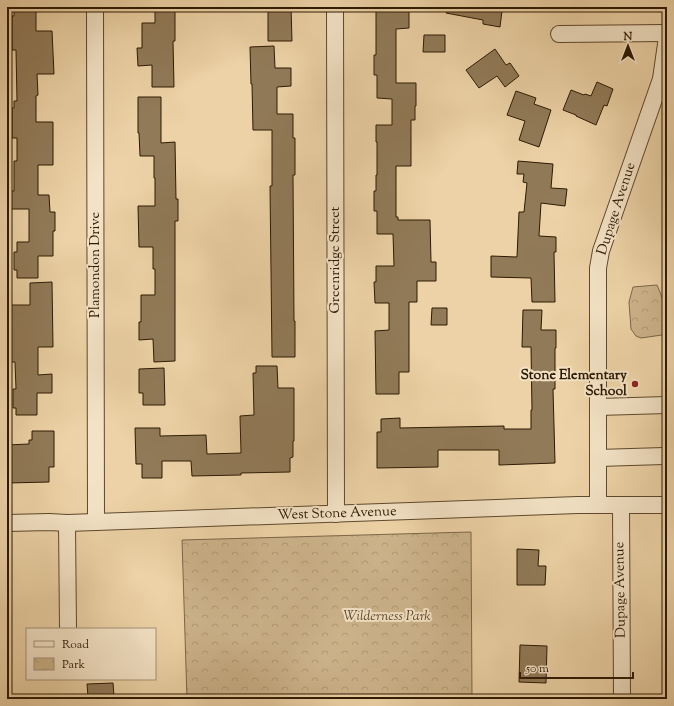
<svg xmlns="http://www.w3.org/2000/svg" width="674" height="706" viewBox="0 0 674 706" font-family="'Sorts Mill Goudy',serif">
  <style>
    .park { fill: url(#park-crowns); stroke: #7d6646 }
    .building { fill: #917a58; stroke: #2e1a03 }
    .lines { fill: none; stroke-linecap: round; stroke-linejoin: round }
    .minor-casing { stroke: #5e482c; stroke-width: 18 }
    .minor { stroke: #f3e2c5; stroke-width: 16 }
    .poi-dot { fill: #8f2418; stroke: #f3e2c5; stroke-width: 1.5 }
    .labels { text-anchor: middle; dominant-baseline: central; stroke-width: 4; stroke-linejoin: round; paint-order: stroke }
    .street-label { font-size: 14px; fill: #2e1a03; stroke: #f3e2c5 }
    .poi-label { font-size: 14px; font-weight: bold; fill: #2e1a03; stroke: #f3e2c5; text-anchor: end }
    .park-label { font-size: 14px; font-style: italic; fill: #5d482c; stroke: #f3e2c5 }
  </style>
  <defs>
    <pattern id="park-crowns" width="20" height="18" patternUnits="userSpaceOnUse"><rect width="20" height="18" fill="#ccb38a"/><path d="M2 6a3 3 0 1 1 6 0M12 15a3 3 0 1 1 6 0" fill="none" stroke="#b09975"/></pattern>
  </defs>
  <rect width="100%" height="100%" fill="#ecd2a6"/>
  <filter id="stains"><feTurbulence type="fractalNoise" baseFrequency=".005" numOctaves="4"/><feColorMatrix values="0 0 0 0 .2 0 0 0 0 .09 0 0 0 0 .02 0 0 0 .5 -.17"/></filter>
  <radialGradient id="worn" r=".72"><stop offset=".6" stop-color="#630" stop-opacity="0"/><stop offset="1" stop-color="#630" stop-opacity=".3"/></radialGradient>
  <g class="park">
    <path d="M657 285C664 301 670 319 662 335L641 338 636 336 631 329 629 302 633 287Z"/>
    <polygon points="471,532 472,699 187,699 182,540"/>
  </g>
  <g class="building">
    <polygon points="155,7 175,7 175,41 173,41 174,87 152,87 152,65 138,66 137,48 142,48 142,23 155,23"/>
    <polygon points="268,7 291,7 292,41 268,41"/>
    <polygon points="390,7 409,7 409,28 396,29 396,83 416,83 416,106 415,106 415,120 411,120 411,166 396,166 396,217 398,217 398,220 430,220 431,262 436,262 436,281 417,281 417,302 409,302 409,372 399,372 399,394 376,394 375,331 389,330 389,303 375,303 374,282 376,282 376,266 394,266 393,234 377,234 377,211 374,211 374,191 376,191 376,175 377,175 377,142 376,142 376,125 392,125 392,99 377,98 377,75 374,75 374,55 376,55 376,11 390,11"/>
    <polygon points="447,7 490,7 489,9 502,11 500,27 483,24 483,20 446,13"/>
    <polygon points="14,9 36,9 36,31 52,31 54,74 37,74 38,95 36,96 36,122 53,122 53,165 38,165 38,195 49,195 50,212 55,212 55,231 53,231 53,256 38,256 38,278 17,278 17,270 14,270 14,252 17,252 17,242 29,242 29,209 7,209 7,191 14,191 14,161 17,161 17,138 12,138 12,108 14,108 14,101 17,101 16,50 12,50 12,16 14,16"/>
    <polygon points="424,35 445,35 445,52 423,52"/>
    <polygon points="274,46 275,68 291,68 291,86 277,87 277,114 293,114 293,138 295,138 295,175 293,175 294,321 295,321 295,357 272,357 270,186 272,186 272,130 253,130 252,84 251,84 250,47"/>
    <polygon points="495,49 506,65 510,63 519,76 505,87 497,76 479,88 466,70"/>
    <polygon points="597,82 613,89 607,106 604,105 596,125 576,116 576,115 563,110 571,90 584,95 585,94 591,96"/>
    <polygon points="516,91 536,98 534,104 551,110 539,147 519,140 525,121 507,115"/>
    <polygon points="138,97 161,97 161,143 175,142 176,199 178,199 178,221 175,221 175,361 154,362 153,339 139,340 139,322 141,322 141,295 155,295 155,269 153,269 153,247 139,247 138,206 155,206 155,178 154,178 154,156 140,156 139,133 138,133"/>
    <polygon points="518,161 553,164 551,188 567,189 565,206 541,203 539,236 556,237 556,252 554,252 555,302 532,302 531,278 491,277 491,256 517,257 519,212 524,212 527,183 523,182 524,174 517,174"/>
    <polygon points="52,282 53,347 38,347 38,375 52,374 52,393 37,393 37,415 16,415 16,408 13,408 13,389 16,389 15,362 7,362 7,305 30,305 30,283"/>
    <polygon points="432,308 447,308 447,325 431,325"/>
    <polygon points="523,310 542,310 541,330 556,330 556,348 555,348 555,389 553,389 555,463 499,465 499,450 438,450 438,467 377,468 377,432 381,432 381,419 400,418 400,428 504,426 504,429 531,429 531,410 532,410 531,347 522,347"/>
    <polygon points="256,366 277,366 278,388 294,388 294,441 293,441 293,457 290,458 290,472 241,473 241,475 192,476 191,461 162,461 162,478 142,478 142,464 136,464 135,428 160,428 160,436 206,435 207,454 241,453 240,416 254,415 253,373 256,373"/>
    <polygon points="164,368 165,405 143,405 143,393 139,393 139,369"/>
    <polygon points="32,431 54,431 54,467 49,467 49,482 7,483 7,445 29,444 29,440 32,440"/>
    <polygon points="517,549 539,550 538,566 546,566 545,585 517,585"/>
    <polygon points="520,645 547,646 546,683 519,682"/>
    <polygon points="113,683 114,696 108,696 108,699 94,699 93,697 88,697 87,684"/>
  </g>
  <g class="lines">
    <g class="minor-casing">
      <g id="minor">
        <polyline points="95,7 96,522"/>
        <polyline points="335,7 336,514"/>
        <polyline points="559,34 667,33"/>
        <polyline points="598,407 667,405"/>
        <polyline points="598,458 664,456"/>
        <polyline points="598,505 598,268 601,251 661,79 667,37"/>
        <polyline points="621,505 622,699"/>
        <polyline points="7,523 49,522 67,523 96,522 578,505 667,505"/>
        <polyline points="67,523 68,629"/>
      </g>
    </g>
    <use href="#minor" class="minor"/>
  </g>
  <circle class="poi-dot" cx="635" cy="384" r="4"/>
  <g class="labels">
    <g class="street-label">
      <text transform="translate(617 209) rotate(-72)">Dupage Avenue</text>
      <text transform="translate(336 260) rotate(-90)">Greenridge Street</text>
      <text transform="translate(96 265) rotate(-90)">Plamondon Drive</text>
      <text transform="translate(337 514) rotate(-2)">West Stone Avenue</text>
      <text transform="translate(621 590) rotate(-91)">Dupage Avenue</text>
    </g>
    <g class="poi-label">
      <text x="627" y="376">Stone Elementary<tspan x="627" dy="16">School</tspan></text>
    </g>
    <g class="park-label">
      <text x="387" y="617">Wilderness Park</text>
    </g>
  </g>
  <rect width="674" height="706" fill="none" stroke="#ecd2a6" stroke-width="24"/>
  <rect x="8" y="8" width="658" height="690" fill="none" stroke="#2e1a03" stroke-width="2"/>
  <rect x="12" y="12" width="650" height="682" fill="none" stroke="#2e1a03"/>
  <rect x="26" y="628" width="130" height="52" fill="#f3e2c5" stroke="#a49277"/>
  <rect x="34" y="641" width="20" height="6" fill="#f3e2c5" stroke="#a49277"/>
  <text x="62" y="648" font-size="12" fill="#2e1a03">Road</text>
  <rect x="34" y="658" width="20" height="12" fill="url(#park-crowns)" stroke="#a49277"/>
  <text x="62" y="668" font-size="12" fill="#2e1a03">Park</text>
  <g transform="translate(628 46)" stroke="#f3e2c5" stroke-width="3" paint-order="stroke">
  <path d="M0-3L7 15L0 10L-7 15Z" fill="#2e1a03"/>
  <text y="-6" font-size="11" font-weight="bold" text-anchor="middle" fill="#2e1a03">N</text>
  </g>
  <path d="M520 672v6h113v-6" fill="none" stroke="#2e1a03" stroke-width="2"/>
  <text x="526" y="672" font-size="12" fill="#2e1a03" stroke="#f3e2c5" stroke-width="3" paint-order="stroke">50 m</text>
  <rect width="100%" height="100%" filter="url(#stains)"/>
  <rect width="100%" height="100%" fill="url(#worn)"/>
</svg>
